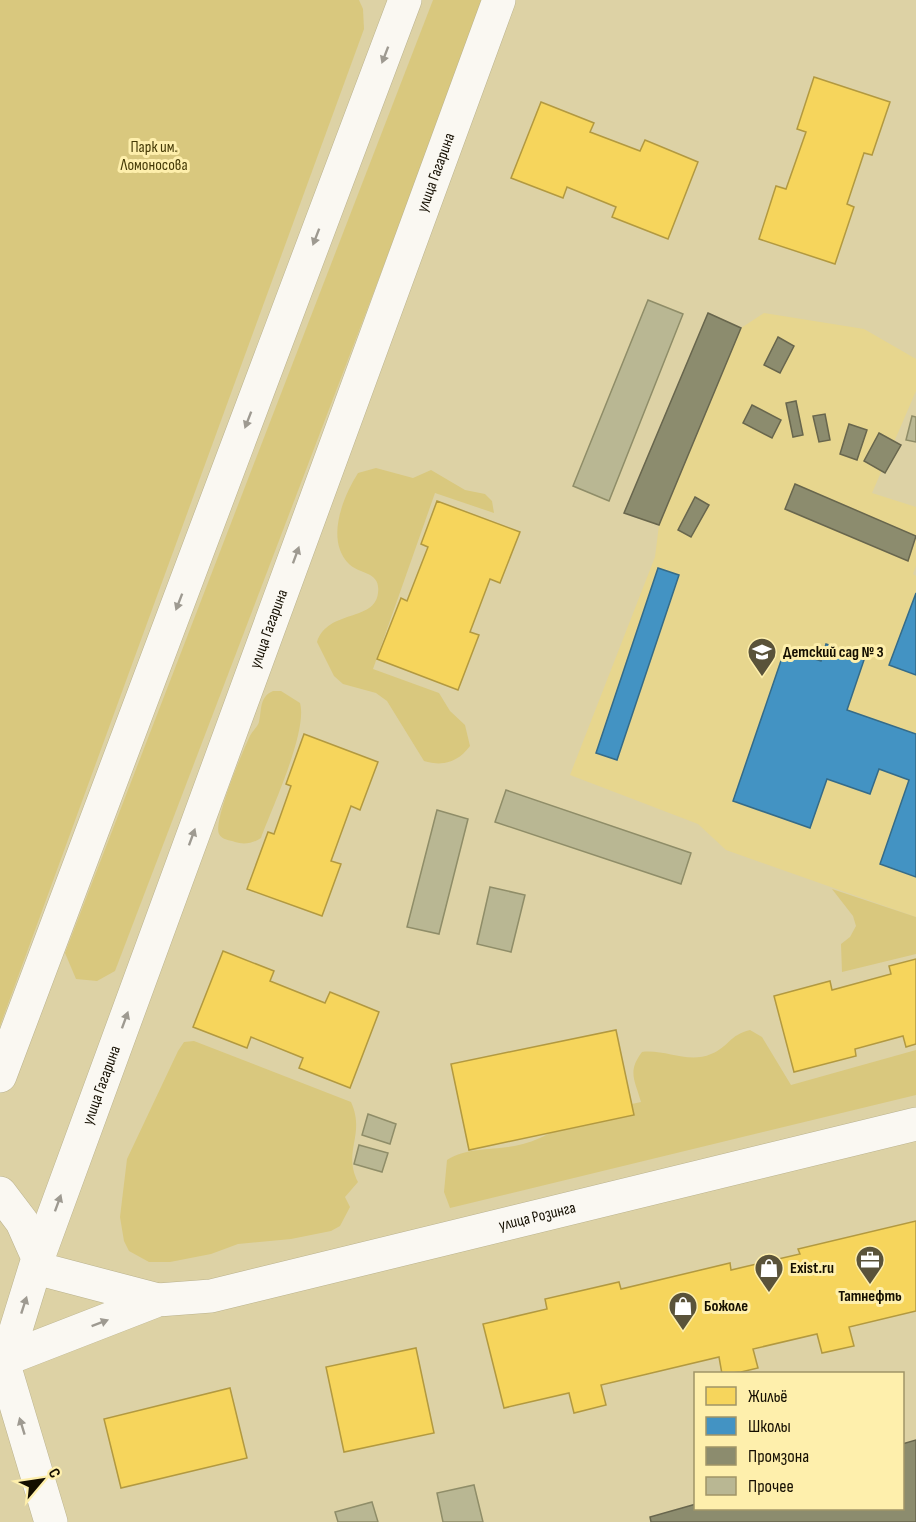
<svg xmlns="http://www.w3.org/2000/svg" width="916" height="1522" viewBox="0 0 916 1522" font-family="'Sofia Sans Condensed',sans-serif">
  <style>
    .built { fill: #e7d68e }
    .green { fill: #d9c87e }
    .homes { fill: #f6d55c; stroke: #b29940; stroke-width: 1.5 }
    .schools { fill: #4393c3; stroke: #356b88; stroke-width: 1.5 }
    .industry { fill: #8c8c6e; stroke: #68664d; stroke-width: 1.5 }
    .building { fill: #b9b793; stroke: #8f8d68; stroke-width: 1.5 }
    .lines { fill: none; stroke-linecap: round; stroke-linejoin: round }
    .secondary-casing { stroke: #bab28d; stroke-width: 34 }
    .primary-casing { stroke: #bab28d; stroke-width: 34 }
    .secondary { stroke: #faf8f2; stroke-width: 33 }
    .primary { stroke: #faf8f2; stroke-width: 33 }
    .oneway { fill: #9e9a91 }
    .labels { text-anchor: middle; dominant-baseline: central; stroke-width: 6; stroke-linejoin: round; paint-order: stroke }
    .park-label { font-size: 16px; fill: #443905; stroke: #feefac }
    .street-label { font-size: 16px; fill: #140e00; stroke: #feefac }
    .poi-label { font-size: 16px; font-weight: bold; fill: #140e00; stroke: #feefac; text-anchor: start }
  </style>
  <rect width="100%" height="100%" fill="#ddd2a5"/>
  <polygon class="built" points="764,313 864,329 916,359 916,391 872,493 916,507 916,566 913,574 916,576 916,917 726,850 698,824 570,775 655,557 659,525 741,328"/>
  <g class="green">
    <polygon points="0,0 359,0 363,9 364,29 0,1026"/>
    <polygon points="433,0 485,0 115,971 97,981 76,979 65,953"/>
    <path d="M376 468 413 478 431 470 465 490 485 494 492 501 494 513 435 493 373 669 439 693 450 711 465 725 470 746C458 762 443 767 424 761L387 701 376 693 343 684 334 676 317 642C328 609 375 622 378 593 381 571 360 575 349 564 325 540 343 497 358 473Z"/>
    <path d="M273 691H281L300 703C308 731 272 808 261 838 254 843 244 845 235 842 230 840 222 840 219 834 213 822 242 753 249 738 251 732 257 728 259 722 262 710 259 697 273 691Z"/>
    <polygon points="832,889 916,917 916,954 842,972 841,944 850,937 856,926 853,916"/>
    <path d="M750 1030 762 1037 791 1085 916 1050V1095L450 1208 444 1192 447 1160C468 1146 498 1151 523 1144 546 1138 564 1124 586 1115 603 1108 623 1106 641 1102 635 1080 627 1072 642 1052 665 1049 688 1064 711 1054 729 1047 729 1035 750 1030Z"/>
    <path d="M194 1041 351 1102C366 1135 342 1151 358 1182L345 1197 350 1207 340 1226 331 1231 291 1239 238 1244 211 1254 170 1262H149L129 1251 124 1241 120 1217 127 1159 178 1051 184 1042Z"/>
  </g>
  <g class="homes">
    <polygon points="814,77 890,102 872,155 864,153 847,204 854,207 835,264 759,239 776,186 786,189 806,132 797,129"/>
    <polygon points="541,102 594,123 590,132 640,151 645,140 698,162 668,239 612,217 616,207 567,187 563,198 511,178"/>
    <polygon points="437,501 520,532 500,583 490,579 470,632 479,635 458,690 377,659 401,598 407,601 428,547 421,544"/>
    <polygon points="304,734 378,762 360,810 351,806 331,861 341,864 322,916 247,889 268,832 274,834 291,786 286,784"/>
    <polygon points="223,951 274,971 270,981 325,1003 330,992 379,1012 350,1088 299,1068 303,1058 251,1037 247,1048 193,1027"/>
    <polygon points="916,959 916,1044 906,1047 903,1036 855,1049 856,1056 794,1072 774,996 830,981 832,990 891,974 889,966"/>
    <polygon points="616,1030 634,1115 469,1150 451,1064"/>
    <polygon points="916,1221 916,1311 849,1327 854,1346 822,1353 817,1334 753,1349 758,1368 741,1372 722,1374 719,1357 601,1385 606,1405 574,1413 569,1393 504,1408 483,1324 547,1309 545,1299 619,1282 621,1289 730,1263 731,1270 800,1254 798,1249"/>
    <polygon points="416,1348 434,1433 344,1452 326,1367"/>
    <polygon points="230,1388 247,1458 121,1488 104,1419"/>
  </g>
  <g class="schools">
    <polygon points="658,568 679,575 617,760 596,753"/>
    <polygon points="916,593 916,675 889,665"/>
    <polygon points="826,644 865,657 847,710 916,734 916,877 880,864 909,780 879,769 870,794 827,779 810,828 733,801 785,649 821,661"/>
  </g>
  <g class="industry">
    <polygon points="708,313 741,328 659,525 624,513"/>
    <polygon points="778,337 794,346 780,373 764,365"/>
    <polygon points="796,401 803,435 793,437 786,403"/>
    <polygon points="752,405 781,420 772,438 743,423"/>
    <polygon points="825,414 830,440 819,442 813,416"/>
    <polygon points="849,424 867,430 857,460 840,454"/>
    <polygon points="879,433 901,445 885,473 864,461"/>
    <polygon points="795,484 916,536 908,561 785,509"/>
    <polygon points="695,497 709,505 691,537 678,530"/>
    <polygon points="916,1440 916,1522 651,1522 650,1517 696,1504 696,1508 902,1508 902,1444"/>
  </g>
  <g class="building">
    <polygon points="648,300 683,314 609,501 573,486"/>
    <polygon points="912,416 916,417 916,442 906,440"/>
    <polygon points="506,790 691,853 681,884 495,822"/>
    <polygon points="437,810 468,819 439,934 407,927"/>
    <polygon points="490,887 525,895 511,952 477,944"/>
    <polygon points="368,1114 396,1124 390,1144 362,1135"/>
    <polygon points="359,1145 388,1153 382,1172 354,1164"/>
    <polygon points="474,1485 483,1522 443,1522 437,1493"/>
    <polygon points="372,1502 378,1522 338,1522 335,1512"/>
  </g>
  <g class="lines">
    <g class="secondary-casing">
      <g id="secondary">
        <polyline points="36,1268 158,1300"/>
        <path id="s1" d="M6 1359 158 1300 211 1296 916 1124"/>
      </g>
    </g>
    <g class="primary-casing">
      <g id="primary">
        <polyline points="0,1076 405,0"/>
        <polyline points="0,1193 22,1222 38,1258 0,1381"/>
        <path id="s2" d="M38 1258 499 0"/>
        <polyline points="5,1368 51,1522"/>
      </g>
    </g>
    <use href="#secondary" class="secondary"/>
    <use href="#primary" class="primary"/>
  </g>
  <defs><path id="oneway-solid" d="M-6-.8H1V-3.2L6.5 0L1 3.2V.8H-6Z" transform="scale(1.5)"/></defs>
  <g class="oneway">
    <use href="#oneway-solid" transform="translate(385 55) rotate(111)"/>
    <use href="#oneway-solid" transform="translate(316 237) rotate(111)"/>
    <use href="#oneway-solid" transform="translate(248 420) rotate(111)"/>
    <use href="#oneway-solid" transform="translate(296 555) rotate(-70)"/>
    <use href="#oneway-solid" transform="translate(179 602) rotate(111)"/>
    <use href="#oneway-solid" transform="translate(192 837) rotate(-70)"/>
    <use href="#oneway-solid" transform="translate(125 1020) rotate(-70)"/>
    <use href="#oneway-solid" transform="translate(58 1203) rotate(-70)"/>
    <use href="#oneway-solid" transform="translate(24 1305) rotate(-72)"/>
    <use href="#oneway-solid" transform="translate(100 1323) rotate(-21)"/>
    <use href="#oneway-solid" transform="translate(22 1426) rotate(-107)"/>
  </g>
  <defs>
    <g id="school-pin" transform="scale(1.5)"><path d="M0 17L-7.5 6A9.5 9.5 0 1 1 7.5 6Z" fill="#5a533a" stroke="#feefac"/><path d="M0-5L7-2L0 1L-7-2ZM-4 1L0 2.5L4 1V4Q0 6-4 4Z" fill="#fff"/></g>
    <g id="office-pin" transform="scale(1.5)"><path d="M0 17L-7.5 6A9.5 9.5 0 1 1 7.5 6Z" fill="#5a533a" stroke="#feefac"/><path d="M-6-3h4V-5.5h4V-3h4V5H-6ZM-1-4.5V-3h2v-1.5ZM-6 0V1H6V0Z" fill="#fff"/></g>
    <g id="shop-pin" transform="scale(1.5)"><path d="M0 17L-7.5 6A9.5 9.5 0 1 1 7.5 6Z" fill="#5a533a" stroke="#feefac"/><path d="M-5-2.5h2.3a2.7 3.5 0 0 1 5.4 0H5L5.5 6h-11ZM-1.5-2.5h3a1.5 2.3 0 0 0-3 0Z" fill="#fff"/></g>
  </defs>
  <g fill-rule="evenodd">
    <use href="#school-pin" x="762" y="652"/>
    <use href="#office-pin" x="870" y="1260"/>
    <use href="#shop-pin" x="769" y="1268"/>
    <use href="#shop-pin" x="683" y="1306"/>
  </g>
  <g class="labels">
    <g class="park-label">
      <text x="154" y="147">Парк им.<tspan x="154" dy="18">Ломоносова</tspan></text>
    </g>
    <g class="street-label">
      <text stroke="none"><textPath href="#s2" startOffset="1156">улица Гагарина</textPath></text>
      <text stroke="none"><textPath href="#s2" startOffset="670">улица Гагарина</textPath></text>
      <text stroke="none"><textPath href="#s2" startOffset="184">улица Гагарина</textPath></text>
      <text stroke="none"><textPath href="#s1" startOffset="552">улица Розинга</textPath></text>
    </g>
    <g class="poi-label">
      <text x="783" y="652">Детский сад № 3</text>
      <text x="790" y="1268">Exist.ru</text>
      <text x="870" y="1296" text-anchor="middle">Татнефть</text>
      <text x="704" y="1306">Божоле</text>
    </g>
  </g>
  <rect x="694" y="1372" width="210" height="138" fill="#feefac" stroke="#a09567" stroke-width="1.5"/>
  <rect x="706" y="1387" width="30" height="18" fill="#f6d55c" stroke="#a09567" stroke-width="1.5"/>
  <text x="748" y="1402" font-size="18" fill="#140e00">Жильё</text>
  <rect x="706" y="1417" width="30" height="18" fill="#4393c3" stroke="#a09567" stroke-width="1.5"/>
  <text x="748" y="1432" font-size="18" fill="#140e00">Школы</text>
  <rect x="706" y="1447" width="30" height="18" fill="#8c8c6e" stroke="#a09567" stroke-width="1.5"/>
  <text x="748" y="1462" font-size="18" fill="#140e00">Промзона</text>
  <rect x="706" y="1477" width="30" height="18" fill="#b9b793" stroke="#a09567" stroke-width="1.5"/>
  <text x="748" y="1492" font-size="18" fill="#140e00">Прочее</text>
  <g transform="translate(42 1480) rotate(61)" stroke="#feefac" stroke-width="4.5" paint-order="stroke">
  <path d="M0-4.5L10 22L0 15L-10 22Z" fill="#140e00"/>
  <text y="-9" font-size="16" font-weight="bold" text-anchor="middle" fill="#140e00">С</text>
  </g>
</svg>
